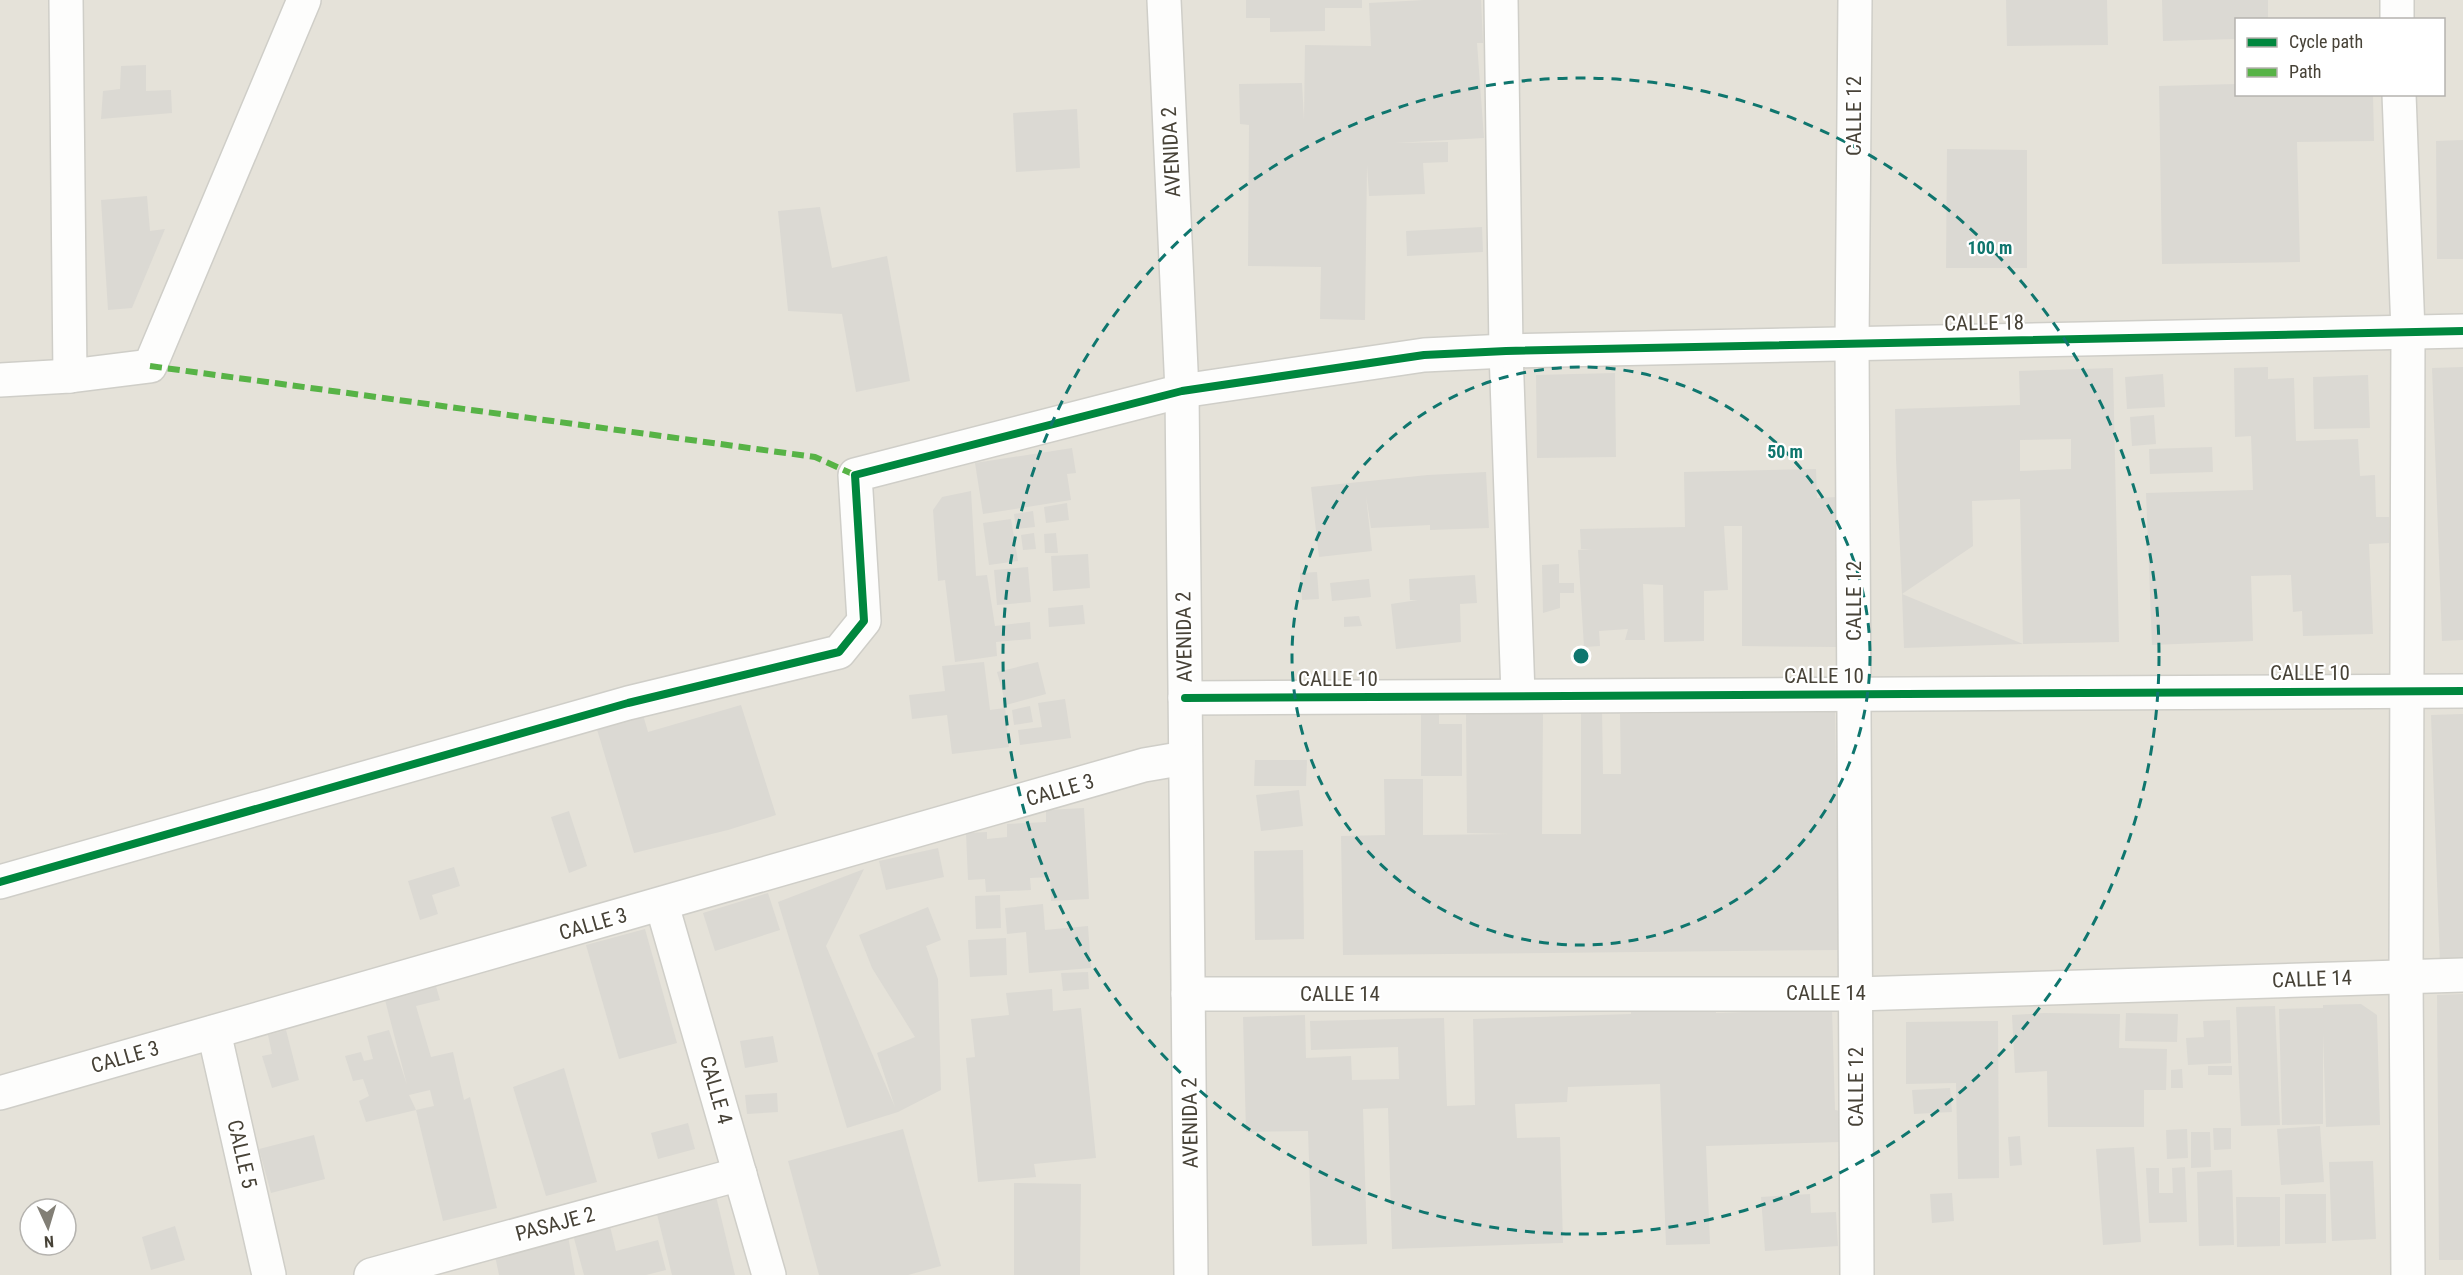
<svg xmlns="http://www.w3.org/2000/svg" width="2463" height="1275" viewBox="0 0 2463 1275" font-family="'Roboto Condensed',sans-serif">
  <style>
    .residential { fill: #e5e2d9; fill-rule: evenodd }
    .building { fill: #dbd9d3; fill-rule: evenodd }
    .lines { fill: none; stroke-linecap: round; stroke-linejoin: round }
    .minor-casing { stroke: #cfcec8; stroke-width: 36 }
    .minor { stroke: #fdfdfc; stroke-width: 33 }
    .quiet { stroke: #57b346; stroke-width: 6; stroke-dasharray: 12 6; stroke-linecap: butt }
    .cycleway-casing { stroke: #fff; stroke-width: 11 }
    .cycleway { stroke: #00873e; stroke-width: 8 }
    .ring { fill: none; stroke: #0f766e; stroke-width: 3; stroke-dasharray: 10 8 }
    .labels { text-anchor: middle; dominant-baseline: central; stroke-width: 4.5; stroke-linejoin: round; paint-order: stroke }
    .street-label { font-size: 21px; fill: #474237; stroke: #fff }
    .centre { fill: #0f766e; stroke: #fff; stroke-width: 3 }
    .ring-label { font-size: 18px; text-anchor: middle; font-weight: bold; fill: #0f766e; stroke: #fff; stroke-width: 4.5; stroke-linejoin: round; paint-order: stroke }
  </style>
  <rect width="100%" height="100%" fill="#f1f0eb"/>
  <path class="residential" d="M0 0H2463V1275H0ZM2236 20H2444V94H2236ZM30 1209H66V1245H30Z"/>
  <g class="building">
    <polygon points="1246,0 1362,0 1362,8 1325,8 1325,31 1270,32 1270,18 1246,18"/>
    <polygon points="1424,0 1481,0 1483,43 1477,43 1484,138 1395,143 1448,142 1448,162 1423,163 1425,194 1369,196 1367,165 1365,320 1320,319 1321,267 1248,266 1249,125 1240,124 1239,84 1302,83 1304,120 1305,45 1371,46 1369,3"/>
    <polygon points="2006,0 2107,0 2108,45 2007,46"/>
    <polygon points="2162,0 2268,0 2268,20 2236,20 2236,39 2163,41"/>
    <polygon points="146,65 146,91 171,90 172,113 101,119 103,91 120,89 121,66"/>
    <polygon points="2236,84 2236,94 2373,94 2374,141 2297,142 2300,262 2162,264 2159,86"/>
    <polygon points="1077,109 1080,168 1016,172 1013,113"/>
    <polygon points="2463,140 2463,259 2437,259 2436,141"/>
    <polygon points="1947,149 2027,150 2027,268 1946,268"/>
    <polygon points="147,196 150,231 165,229 132,308 108,310 101,200"/>
    <polygon points="820,207 832,268 887,256 910,381 856,392 842,314 788,311 778,211"/>
    <polygon points="1482,227 1483,252 1407,256 1406,231"/>
    <polygon points="2268,367 2268,379 2294,378 2296,441 2358,439 2360,476 2375,475 2376,517 2389,517 2389,543 2369,544 2373,634 2303,636 2302,611 2293,612 2291,575 2251,576 2253,641 2152,645 2146,493 2253,490 2251,436 2235,437 2234,368"/>
    <polygon points="2463,367 2463,640 2442,641 2432,368"/>
    <path d="M2113 368 2119 642 2023 644 2020 499 1972 501 1973 546 1902 594 2023 644 1904 648 1902 594 1898 503 1896 459 1895 409 2020 405 2019 371ZM2071 439V469L2020 471V440Z"/>
    <polygon points="1615,373 1616,457 1537,458 1536,375"/>
    <polygon points="2163,374 2165,407 2127,409 2125,377"/>
    <polygon points="2368,375 2370,428 2314,429 2313,377"/>
    <polygon points="2154,415 2156,444 2132,446 2130,417"/>
    <polygon points="2212,447 2213,472 2150,474 2149,449"/>
    <polygon points="1072,448 1076,473 1067,474 1071,500 983,514 975,463"/>
    <polygon points="1816,469 1817,498 1837,497 1836,647 1742,646 1742,526 1724,526 1728,590 1704,591 1704,641 1664,642 1663,585 1643,584 1645,640 1625,640 1628,629 1599,631 1600,646 1584,647 1578,550 1593,549 1581,549 1580,529 1685,527 1684,472"/>
    <polygon points="1486,472 1489,528 1430,530 1430,525 1371,528 1366,496 1372,551 1319,557 1311,487 1428,475"/>
    <polygon points="971,491 976,576 987,575 995,626 1030,622 1031,639 996,642 997,656 955,662 945,580 938,581 933,510 942,497"/>
    <polygon points="1067,503 1069,520 1046,523 1044,507"/>
    <polygon points="1033,511 1035,527 1016,529 1014,514"/>
    <polygon points="1011,519 1018,561 989,565 983,523"/>
    <polygon points="1034,533 1036,549 1023,550 1021,535"/>
    <polygon points="1056,533 1058,553 1045,553 1044,534"/>
    <polygon points="1088,554 1090,588 1053,591 1051,556"/>
    <polygon points="1559,564 1559,583 1574,583 1574,593 1560,593 1560,608 1543,613 1542,565"/>
    <polygon points="1028,567 1031,602 997,605 994,570"/>
    <polygon points="1317,572 1319,599 1302,600 1300,573"/>
    <polygon points="1475,575 1477,603 1460,604 1461,642 1396,649 1391,604 1418,600 1410,600 1409,579"/>
    <polygon points="1369,579 1371,597 1332,601 1330,583"/>
    <polygon points="1083,605 1085,624 1049,627 1048,608"/>
    <polygon points="1359,616 1362,626 1344,627 1344,617"/>
    <polygon points="984,662 990,710 1005,708 1009,747 952,754 947,715 912,719 909,695 945,691 942,666"/>
    <polygon points="1038,662 1046,694 1006,705 997,672"/>
    <polygon points="1065,699 1071,738 1020,745 1018,730 1042,727 1038,703"/>
    <polygon points="639,701 648,732 741,705 776,815 728,830 634,853 593,716"/>
    <polygon points="1030,706 1033,722 1014,725 1012,710"/>
    <polygon points="1602,708 1603,774 1621,774 1620,714 1835,712 1839,950 1343,955 1341,836 1385,835 1384,779 1423,779 1423,835 1509,834 1467,833 1466,714 1543,713 1542,834 1581,834 1581,709"/>
    <polygon points="1421,714 1439,714 1439,724 1462,724 1462,776 1421,776"/>
    <polygon points="2463,714 2463,964 2440,965 2431,715"/>
    <polygon points="1255,760 1307,760 1306,786 1254,786"/>
    <polygon points="1299,790 1303,826 1261,831 1256,795"/>
    <polygon points="1084,808 1089,899 1051,901 1050,877 1030,878 1031,890 986,892 985,879 968,880 966,833 987,832 987,839 1007,837 1007,824 1046,822 1046,810"/>
    <polygon points="569,811 587,866 569,873 551,817"/>
    <polygon points="938,848 944,877 886,890 879,861"/>
    <polygon points="1303,850 1304,939 1255,940 1254,851"/>
    <polygon points="454,867 460,886 432,895 438,914 420,920 408,881"/>
    <polygon points="864,869 826,946 895,1107 877,1053 915,1037 872,968 859,935 928,907 941,940 926,946 938,979 941,1090 898,1112 847,1128 778,902"/>
    <polygon points="768,893 780,930 715,951 703,913"/>
    <polygon points="1000,895 1001,928 976,929 975,896"/>
    <polygon points="1043,904 1045,930 1088,926 1091,968 1029,973 1026,932 1007,934 1005,908"/>
    <polygon points="645,929 677,1043 619,1059 586,945"/>
    <polygon points="1006,938 1007,975 970,977 968,940"/>
    <polygon points="1088,972 1089,989 1063,991 1061,973"/>
    <polygon points="435,983 440,1000 416,1006 431,1057 453,1052 464,1100 470,1097 497,1208 443,1221 416,1110 434,1106 430,1090 409,1095 416,1110 366,1122 359,1101 369,1096 363,1079 353,1081 345,1056 361,1052 364,1061 373,1059 367,1036 389,1030 407,1085 384,996"/>
    <polygon points="1052,989 1053,1011 1081,1008 1096,1158 1034,1164 1036,1177 978,1182 966,1058 975,1057 971,1019 1009,1015 1006,993"/>
    <polygon points="2463,994 2463,1260 2439,1260 2437,995"/>
    <polygon points="2361,1004 2377,1015 2380,1125 2326,1127 2323,1033 2323,1124 2282,1125 2279,1009 2323,1008 2323,1005"/>
    <polygon points="1715,1006 1716,1013 1832,1009 1835,1110 1840,1111 1841,1142 1706,1146 1710,1244 1666,1245 1660,1084 1568,1087 1567,1102 1515,1104 1517,1138 1560,1137 1563,1243 1392,1249 1388,1108 1363,1109 1367,1244 1312,1246 1308,1131 1246,1132 1243,1017 1305,1015 1306,1058 1351,1056 1352,1080 1399,1079 1398,1047 1311,1050 1310,1021 1444,1018 1447,1106 1475,1105 1473,1019 1631,1014 1631,1008"/>
    <polygon points="2275,1006 2280,1125 2241,1126 2236,1007"/>
    <polygon points="2044,1013 2120,1014 2119,1048 2167,1049 2166,1090 2144,1090 2144,1127 2048,1127 2047,1071 2015,1073 2012,1015"/>
    <polygon points="2126,1013 2178,1014 2177,1042 2125,1041"/>
    <polygon points="2230,1020 2231,1063 2188,1065 2186,1038 2204,1037 2203,1021"/>
    <polygon points="1998,1021 1999,1178 1958,1179 1956,1083 1906,1084 1906,1022"/>
    <polygon points="286,1030 299,1080 272,1088 262,1056 272,1054 268,1035"/>
    <polygon points="773,1036 778,1062 745,1068 740,1041"/>
    <rect x="2208" y="1066" width="24" height="9"/>
    <polygon points="564,1068 597,1182 546,1196 513,1087"/>
    <polygon points="2182,1069 2183,1088 2171,1088 2171,1070"/>
    <polygon points="1950,1088 1952,1112 1914,1114 1912,1090"/>
    <polygon points="777,1093 778,1112 747,1114 745,1095"/>
    <polygon points="688,1123 695,1149 658,1159 651,1133"/>
    <polygon points="2320,1126 2324,1182 2281,1185 2277,1129"/>
    <polygon points="2213,1128 2231,1128 2231,1149 2214,1150"/>
    <polygon points="903,1129 941,1266 908,1275 819,1275 788,1161"/>
    <polygon points="2187,1129 2188,1158 2167,1159 2166,1130"/>
    <polygon points="2191,1132 2210,1132 2211,1167 2191,1168"/>
    <polygon points="314,1135 325,1179 271,1193 259,1149"/>
    <polygon points="2020,1136 2022,1165 2010,1166 2008,1137"/>
    <polygon points="2134,1147 2141,1242 2103,1245 2096,1149"/>
    <polygon points="2373,1161 2376,1239 2332,1241 2329,1162"/>
    <polygon points="2185,1167 2187,1222 2149,1223 2146,1168 2159,1168 2159,1193 2173,1193 2172,1168"/>
    <polygon points="2232,1170 2234,1245 2199,1246 2197,1172"/>
    <polygon points="1014,1183 1081,1184 1080,1275 1014,1275"/>
    <polygon points="715,1192 735,1275 672,1275 655,1206"/>
    <polygon points="1952,1193 1954,1221 1932,1223 1930,1194"/>
    <polygon points="1810,1194 1811,1213 1836,1212 1838,1246 1765,1251 1761,1197"/>
    <polygon points="2285,1194 2326,1194 2326,1243 2285,1244"/>
    <polygon points="2236,1197 2280,1197 2280,1246 2237,1247"/>
    <polygon points="609,1222 616,1251 658,1240 666,1270 646,1275 584,1275 572,1231"/>
    <polygon points="175,1226 185,1260 151,1270 142,1237"/>
    <polygon points="568,1236 575,1275 499,1275 494,1251"/>
  </g>
  <g class="lines">
    <g class="minor-casing">
      <g id="minor">
        <polyline points="66,0 70,376"/>
        <polyline points="1164,0 1182,391 1191,1275"/>
        <polyline points="1501,0 1506,351 1518,695"/>
        <polyline points="1855,0 1852,344 1857,1275"/>
        <polyline points="2397,20 2397,0"/>
        <polyline points="2399,94 2408,332 2406,976 2408,1275"/>
        <polyline points="0,380 70,376 150,366 304,0"/>
        <polyline points="1185,698 2463,691"/>
        <polyline points="0,882 628,703 839,652 864,621 855,475 1182,391 1424,355 1506,351 2463,331"/>
        <polyline points="662,905 769,1275"/>
        <polyline points="1188,994 1856,994 2463,975"/>
        <polyline points="214,1032 269,1275"/>
        <polyline points="0,1093 1144,765 1185,758"/>
        <polyline points="371,1275 740,1174"/>
      </g>
    </g>
    <use href="#minor" class="minor"/>
    <polyline class="quiet" points="150,366 815,457 855,475"/>
    <g class="cycleway-casing">
      <g id="cycleway">
        <polyline points="1185,698 2463,691"/>
        <polyline points="0,882 628,703 839,652 864,621 855,475 1182,391 1424,355 1506,351 2463,331"/>
      </g>
    </g>
    <use href="#cycleway" class="cycleway"/>
  </g>
  <g class="ring">
    <circle cx="1581" cy="656" r="289"/>
    <circle cx="1581" cy="656" r="578"/>
  </g>
  <g class="labels">
    <g class="street-label">
      <text transform="translate(1854 116) rotate(-90)">CALLE 12</text>
      <text transform="translate(1171 152) rotate(-93)">AVENIDA 2</text>
      <text transform="translate(1984 323) rotate(-1)">CALLE 18</text>
      <text transform="translate(1854 601) rotate(-90)">CALLE 12</text>
      <text transform="translate(1184 637) rotate(-91)">AVENIDA 2</text>
      <text x="2310" y="673">CALLE 10</text>
      <text x="1824" y="676">CALLE 10</text>
      <text x="1338" y="679">CALLE 10</text>
      <text transform="translate(1060 790) rotate(-16)">CALLE 3</text>
      <text transform="translate(593 924) rotate(-16)">CALLE 3</text>
      <text transform="translate(2312 979) rotate(-2)">CALLE 14</text>
      <text x="1826" y="993">CALLE 14</text>
      <text x="1340" y="994">CALLE 14</text>
      <text transform="translate(125 1057) rotate(-16)">CALLE 3</text>
      <text transform="translate(1856 1087) rotate(-90)">CALLE 12</text>
      <text transform="translate(716 1090) rotate(74)">CALLE 4</text>
      <text transform="translate(1190 1123) rotate(-91)">AVENIDA 2</text>
      <text transform="translate(242 1154) rotate(77)">CALLE 5</text>
      <text transform="translate(555 1224) rotate(-15)">PASAJE 2</text>
    </g>
  </g>
  <circle cx="1581" cy="656" r="9" class="centre"/>
  <g class="ring-label">
    <text x="1990" y="254">100 m</text>
    <text x="1785" y="458">50 m</text>
  </g>
  <rect x="2235" y="18" width="210" height="78" fill="#ffffff" stroke="#b5b3af" stroke-width="1.5"/>
  <rect x="2247" y="38" width="30" height="9" fill="#00873e" stroke="#b5b3af" stroke-width="1.5"/>
  <text x="2289" y="48" font-size="18" fill="#474237">Cycle path</text>
  <rect x="2247" y="68" width="30" height="9" fill="#57b346" stroke="#b5b3af" stroke-width="1.5"/>
  <text x="2289" y="78" font-size="18" fill="#474237">Path</text>
  <g transform="translate(48 1227) rotate(176)"><circle r="28" fill="#ffffff" stroke="#b5b3af" stroke-width="1.5"/>
  <path d="M0-4.5L10 22L0 15L-10 22Z" fill="#827f76"/>
  <text y="-9" font-size="16" font-weight="bold" text-anchor="middle" fill="#474237">N</text>
  </g>
</svg>
